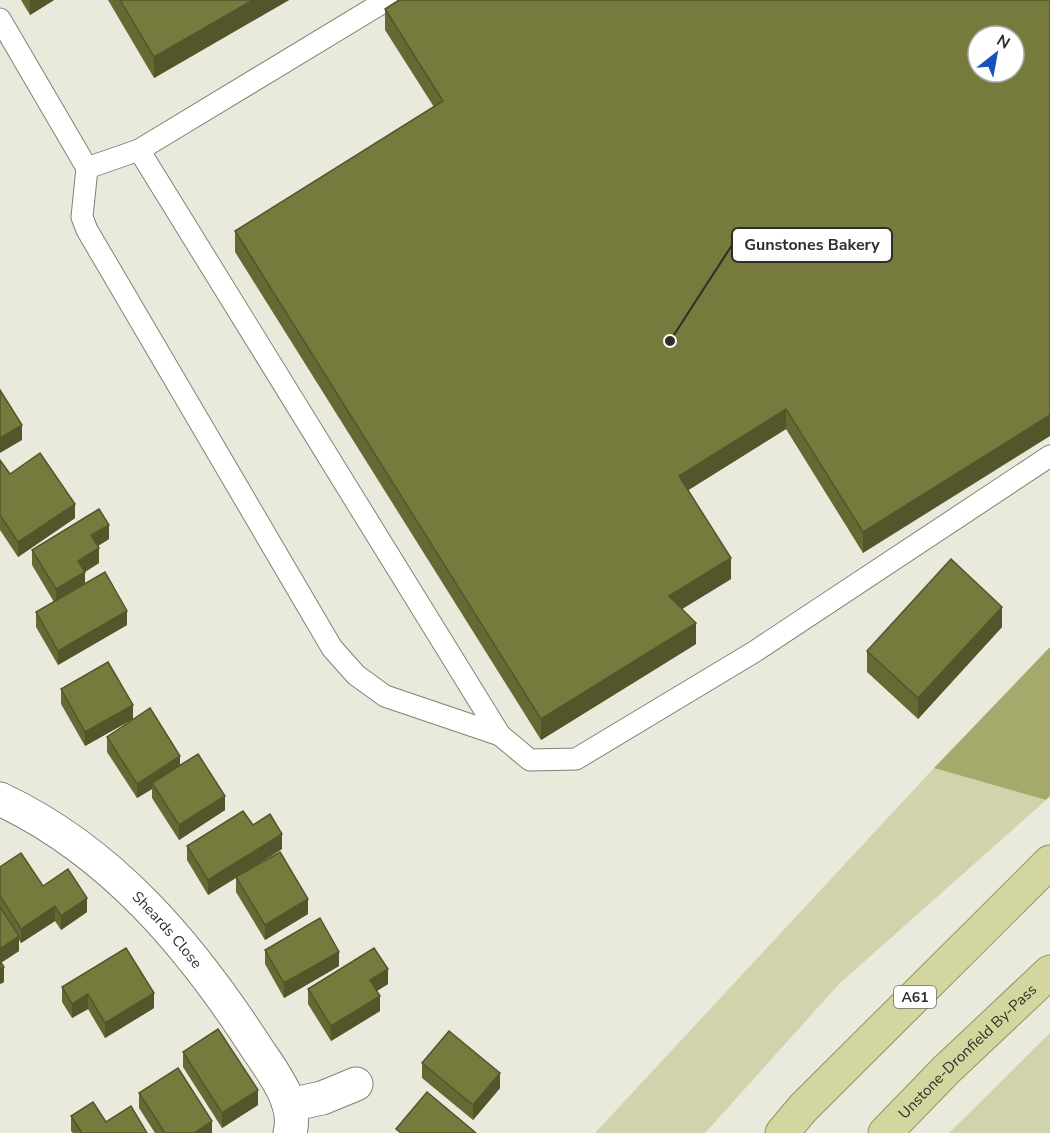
<svg xmlns="http://www.w3.org/2000/svg" width="1050" height="1133" viewBox="0 0 1050 1133" font-family="'Nunito Sans',sans-serif">
  <style>
    .green { fill: #d0d3ab }
    .forest { fill: #a5a96b }
    .lines { fill: none; stroke-linecap: round; stroke-linejoin: round }
    .service-casing { stroke: #818275; stroke-width: 23 }
    .minor-casing { stroke: #818275; stroke-width: 35 }
    .trunk-casing { stroke: #929566; stroke-width: 35 }
    .service { stroke: #fff; stroke-width: 21 }
    .minor { stroke: #fff; stroke-width: 33 }
    .trunk { stroke: #d3d69f; stroke-width: 33 }
    .wall { fill: #666934 }
    .shaded-wall { fill: #53552b }
    .building { fill: #777a3d; stroke: #53552b; stroke-width: 1.5; fill-rule: evenodd }
    .labels { text-anchor: middle; dominant-baseline: central; stroke-width: 6; stroke-linejoin: round; paint-order: stroke }
    .shield { fill: #fff; stroke: #6d6d69; stroke-width: 1.5 }
    .shield-label { font-size: 14px; font-weight: bold; fill: #2e2f29 }
    .street-label { font-size: 15px; fill: #2e2f29; stroke: #fff }
    .leader { fill: none; stroke: #2e2f29; stroke-width: 2 }
    .callout-dot { fill: #2e2f29; stroke: #fff; stroke-width: 2 }
    .callout { fill: #fff; stroke: #2e2f29; stroke-width: 2 }
    .callout-label { font-size: 16px; text-anchor: middle; font-weight: bold; fill: #2e2f29 }
  </style>
  <rect width="100%" height="100%" fill="#e9eadc"/>
  <g class="green">
    <polygon points="934,768 1046,800 839,984 705,1133 595,1133"/>
    <polygon points="1050,1033 1050,1133 949,1133"/>
  </g>
  <polygon class="forest" points="1050,647 1050,796 1046,800 934,768"/>
  <g class="lines">
    <g class="service-casing">
      <g id="service">
        <polyline points="0,19 87,168 139,150 500,735 530,760 576,759 754,652 1050,456"/>
        <polyline points="139,150 387,0"/>
        <polyline points="87,168 82,217 87,230 332,648 356,675 385,696 500,735"/>
      </g>
    </g>
    <g class="minor-casing">
      <g id="minor">
        <path id="s1" d="M0 799C111 851 190 945 256 1047 272 1071 298 1103 290 1133"/>
        <polyline points="289,1105 322,1098 356,1084"/>
      </g>
    </g>
    <g class="trunk-casing">
      <g id="trunk">
        <polyline points="782,1133 803,1108 1050,862"/>
        <path id="s2" d="M885 1133 946 1070 1050 972"/>
      </g>
    </g>
    <use href="#service" class="service"/>
    <use href="#minor" class="minor"/>
    <use href="#trunk" class="trunk"/>
  </g>
  <g class="wall">
    <polygon points="21,0 54,0 30,15"/>
    <polygon points="108,0 289,0 154,78"/>
    <polygon points="1050,0 863,553 786,429 688,490 731,579 682,609 696,644 541,740 235,252 235,231 434,107 385,30 385,9"/>
    <polygon points="0,460 10,474 75,518 18,557 0,530"/>
    <polygon points="109,539 98,546 99,563 85,572 85,584 127,625 58,665 36,627 36,612 54,602 32,565 32,550"/>
    <polygon points="1002,627 918,719 867,672 867,651"/>
    <polygon points="61,689 133,719 85,746 61,704"/>
    <polygon points="107,737 180,765 225,810 179,840 152,798 152,789 137,798 107,752"/>
    <polygon points="253,825 282,849 247,871 308,914 265,940 236,892 236,878 208,895 187,860 187,846"/>
    <polygon points="0,867 43,886 87,912 61,930 55,921 21,943 19,940 19,951 1,963 4,982 0,984"/>
    <polygon points="265,950 339,966 284,998 265,964"/>
    <polygon points="388,984 377,991 380,1011 331,1041 308,1004 308,989"/>
    <polygon points="62,987 154,1008 105,1038 88,1009 72,1018 62,1002"/>
    <polygon points="183,1052 258,1105 222,1128 183,1067"/>
    <polygon points="422,1063 500,1088 473,1120 422,1078"/>
    <polygon points="139,1093 212,1133 155,1133 139,1108"/>
    <polygon points="71,1116 106,1122 147,1133 73,1133 71,1131"/>
  </g>
  <g class="shaded-wall">
    <polygon points="30,0 54,0 30,15"/>
    <polygon points="253,0 289,0 154,78 154,57"/>
    <polygon points="786,409 786,429 679,496 679,476"/>
    <polygon points="1050,415 1050,436 863,553 863,532"/>
    <polygon points="22,425 22,440 0,453 0,438"/>
    <polygon points="75,504 75,518 18,557 18,542"/>
    <polygon points="109,525 109,539 91,550 91,535"/>
    <polygon points="99,548 99,563 78,576 78,561"/>
    <polygon points="731,558 731,579 669,617 669,596"/>
    <polygon points="85,572 85,587 56,604 56,589"/>
    <polygon points="1002,607 1002,627 918,719 918,698"/>
    <polygon points="127,611 127,625 58,665 58,651"/>
    <polygon points="696,623 696,644 541,740 541,719"/>
    <polygon points="133,705 133,719 85,746 85,732"/>
    <polygon points="180,756 180,770 152,783 152,789 137,798 137,784"/>
    <polygon points="225,796 225,810 179,840 179,825"/>
    <polygon points="282,834 282,849 208,895 208,880"/>
    <polygon points="87,898 87,912 61,930 61,916"/>
    <polygon points="308,899 308,914 265,940 265,925"/>
    <polygon points="55,906 55,921 21,943 21,929"/>
    <polygon points="19,936 19,951 0,963 0,949"/>
    <polygon points="339,952 339,966 284,998 284,983"/>
    <polygon points="4,967 4,982 0,984 0,969"/>
    <polygon points="388,969 388,984 370,995 370,980"/>
    <polygon points="154,993 154,1008 105,1038 105,1023"/>
    <polygon points="88,994 88,1009 72,1018 72,1004"/>
    <polygon points="380,996 380,1011 331,1041 331,1026"/>
    <polygon points="500,1073 500,1088 473,1120 473,1105"/>
    <polygon points="258,1090 258,1105 222,1128 222,1113"/>
    <polygon points="212,1121 212,1133 194,1133"/>
  </g>
  <g class="building">
    <polygon points="120,0 253,0 154,57"/>
    <path d="M399 0H1050V415L863 532 786 409 679 476 731 558 669 596 696 623 541 719 235 231 443 101 385 9ZM978 36H1014V72H978Z"/>
    <polygon points="0,390 22,425 0,438"/>
    <polygon points="40,453 75,504 18,542 0,515 0,460 10,474"/>
    <polygon points="99,509 109,525 91,535 99,548 78,561 85,572 56,589 32,550"/>
    <polygon points="951,559 1002,607 918,698 867,651"/>
    <polygon points="105,572 127,611 58,651 36,612"/>
    <polygon points="108,662 133,705 85,732 61,689"/>
    <polygon points="150,708 180,756 137,784 107,737"/>
    <polygon points="198,754 225,796 179,825 152,783"/>
    <polygon points="243,811 253,825 270,814 282,834 208,880 187,846"/>
    <polygon points="280,852 308,899 265,925 236,877"/>
    <polygon points="21,853 43,886 68,869 87,898 61,916 55,906 21,929 0,896 0,867"/>
    <polygon points="0,907 19,936 0,949"/>
    <polygon points="320,918 339,952 284,983 265,950"/>
    <polygon points="126,948 154,993 105,1023 88,994 72,1004 62,987"/>
    <polygon points="374,948 388,969 370,980 380,996 331,1026 308,989"/>
    <polygon points="0,961 4,967 0,969"/>
    <polygon points="218,1029 258,1090 222,1113 183,1052"/>
    <polygon points="449,1031 500,1073 473,1105 422,1063"/>
    <polygon points="178,1068 212,1121 194,1133 165,1133 139,1093"/>
    <polygon points="427,1092 476,1133 401,1133 396,1129"/>
    <polygon points="93,1102 106,1122 131,1106 147,1133 82,1133 71,1116"/>
  </g>
  <g class="labels">
    <rect class="shield" x="894" y="986" width="42" height="22" rx="4.5"/>
    <g class="shield-label">
      <text x="915" y="997">A61</text>
    </g>
    <g class="street-label">
      <text stroke="none"><textPath href="#s1" startOffset="214">Sheards Close</textPath></text>
      <text stroke="none"><textPath href="#s2" startOffset="116">Unstone-Dronfield By-Pass</textPath></text>
    </g>
  </g>
  <path class="leader" d="M670 341L732 245"/>
  <circle class="callout-dot" cx="670" cy="341" r="6"/>
  <rect class="callout" x="732" y="228" width="160" height="34" rx="6"/>
  <g class="callout-label">
    <text x="812" y="250">Gunstones Bakery</text>
  </g>
  <g transform="translate(996 54) rotate(31)"><circle r="28" fill="#ffffff" stroke="#abaca9" stroke-width="1.5"/>
  <path d="M0-4.5L10 22L0 15L-10 22Z" fill="#1651bc"/>
  <text y="-9" font-size="16" font-weight="bold" text-anchor="middle" fill="#2e2f29">N</text>
  </g>
</svg>
